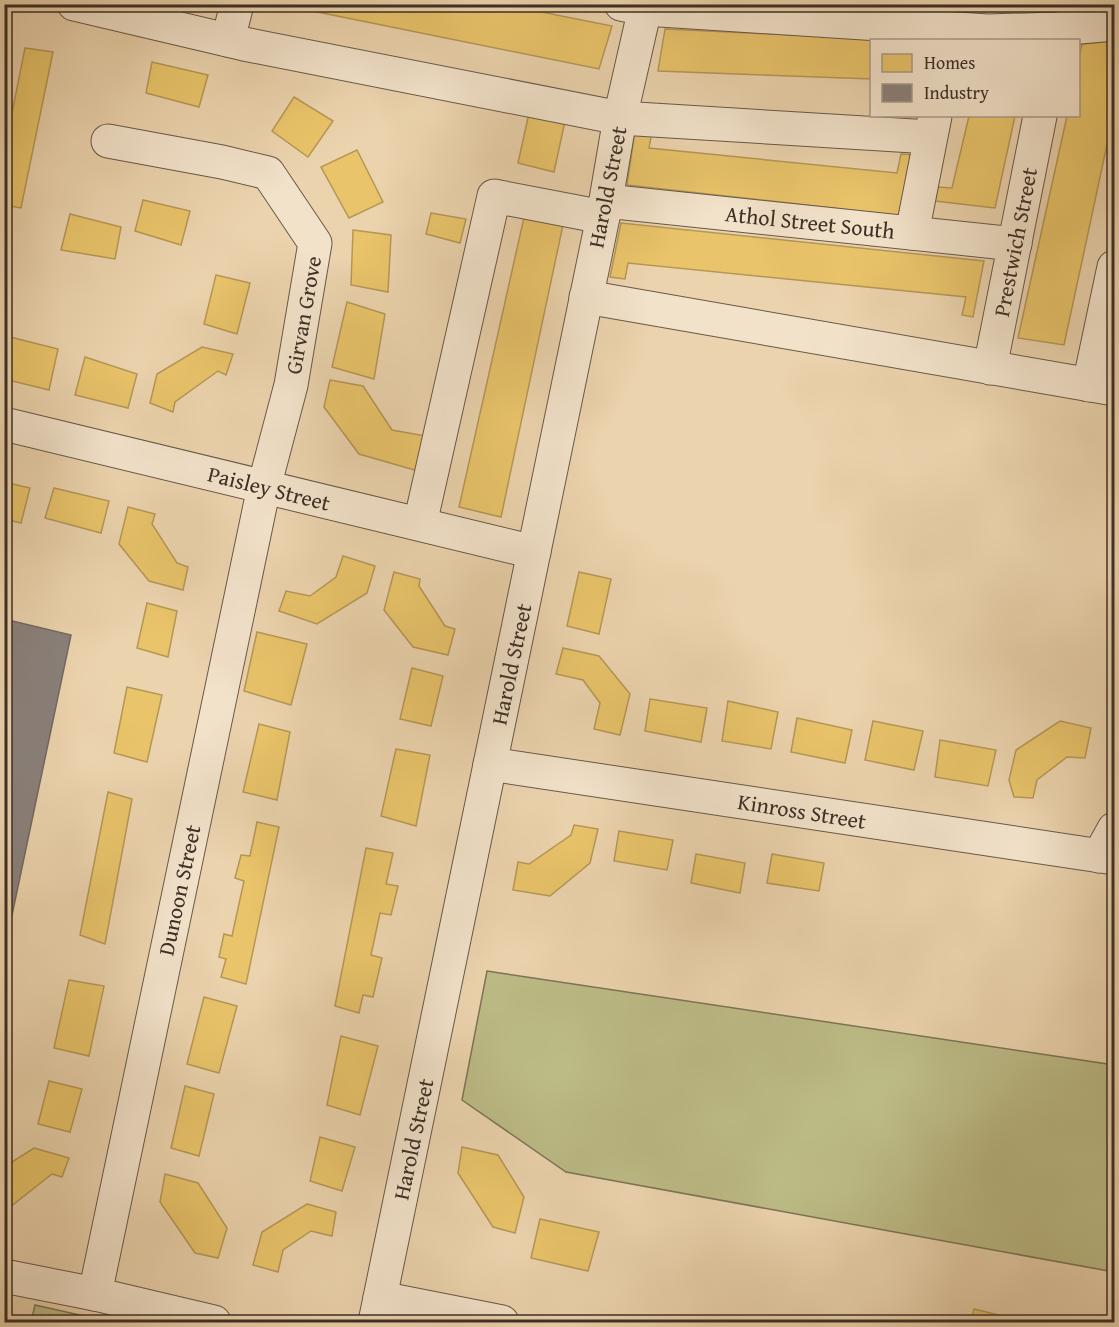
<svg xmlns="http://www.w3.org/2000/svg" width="1119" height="1327" viewBox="0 0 1119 1327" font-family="'Gentium Book Plus',serif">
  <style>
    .green { fill: #bcbb86; stroke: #7c7556; stroke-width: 1.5 }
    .homes { fill: #e9c46a; stroke: #b59756; stroke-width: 1.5 }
    .industry { fill: #8a817c; stroke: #736862; stroke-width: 1.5 }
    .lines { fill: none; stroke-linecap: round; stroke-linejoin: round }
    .minor-casing { stroke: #685848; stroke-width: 35 }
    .minor { stroke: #f2e2ca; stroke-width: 33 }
    .labels { text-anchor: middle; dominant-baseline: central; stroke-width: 6; stroke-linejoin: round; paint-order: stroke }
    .street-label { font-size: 22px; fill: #3c2f27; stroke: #f2e2ca }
  </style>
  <rect width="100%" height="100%" fill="#ebd3ad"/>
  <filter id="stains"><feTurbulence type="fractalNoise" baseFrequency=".00333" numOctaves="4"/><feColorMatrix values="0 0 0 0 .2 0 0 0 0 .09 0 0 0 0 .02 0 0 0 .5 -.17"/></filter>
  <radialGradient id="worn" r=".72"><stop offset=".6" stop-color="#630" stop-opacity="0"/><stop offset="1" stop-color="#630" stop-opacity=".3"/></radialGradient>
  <g class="green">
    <polygon points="487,971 1114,1065 1114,1272 566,1172 462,1100"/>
    <polygon points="35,1305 111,1322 31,1322"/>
  </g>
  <g class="homes">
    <polygon points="278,4 502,4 612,26 599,69"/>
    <polygon points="665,29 899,40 872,40 872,79 658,71"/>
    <polygon points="1114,41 1114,112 1064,345 1018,338 1067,116 1078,116 1078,62 1082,44"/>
    <polygon points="25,48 53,52 21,208 4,205 4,153"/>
    <polygon points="152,62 208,75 199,107 146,93"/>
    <polygon points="294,97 333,121 308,157 272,131"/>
    <polygon points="529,113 565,121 554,172 518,163"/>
    <polygon points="969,116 1015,116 995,208 935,201 938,187 952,188"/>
    <polygon points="635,131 652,131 649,148 897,173 901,154 916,155 904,216 627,185"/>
    <polygon points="357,150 383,202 349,218 321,167"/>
    <polygon points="143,200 190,211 181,245 135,231"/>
    <polygon points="431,213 466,219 460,243 426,234"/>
    <polygon points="525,213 564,220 501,517 459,507"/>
    <polygon points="70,214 121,227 115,259 61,250"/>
    <polygon points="621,223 984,261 973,317 962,315 966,297 628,263 625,279 610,277"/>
    <polygon points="353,230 391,235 388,292 351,285"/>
    <polygon points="216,275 250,283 237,334 204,324"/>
    <polygon points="347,302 385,314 374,379 332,367"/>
    <polygon points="10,337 58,349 49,390 4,379 4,366"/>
    <polygon points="202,347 233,354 226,375 218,371 175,402 173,412 150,403 157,374"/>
    <polygon points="85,357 137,374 128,408 75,395"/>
    <polygon points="330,380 363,386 392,430 426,436 418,471 359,454 324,407"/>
    <polygon points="4,482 30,488 21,523 4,519"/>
    <polygon points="54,488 109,501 101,533 45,518"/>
    <polygon points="128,507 155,514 152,524 177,563 188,567 183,590 149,581 119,544"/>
    <polygon points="343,556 375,566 367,593 317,624 279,611 286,591 310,596 336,577"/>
    <polygon points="394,572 420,579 419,586 445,626 455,629 448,655 413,647 384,610"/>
    <polygon points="579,572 611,579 599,634 567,626"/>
    <polygon points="147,603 177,611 168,657 137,648"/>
    <polygon points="257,632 307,644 291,705 244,691"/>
    <polygon points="563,648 599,656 630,694 620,735 594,729 600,703 583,680 556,674"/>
    <polygon points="412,668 443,676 431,726 400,719"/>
    <polygon points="127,687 162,695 147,762 114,753"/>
    <polygon points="650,699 707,708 701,742 645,731"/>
    <polygon points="728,701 778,712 771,749 722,741"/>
    <polygon points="797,718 852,730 845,763 791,752"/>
    <polygon points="873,721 923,731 914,770 865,760"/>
    <polygon points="1060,721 1091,728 1085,758 1067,757 1037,780 1033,798 1014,797 1009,780 1016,750"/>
    <polygon points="259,724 290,732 277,800 243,792"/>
    <polygon points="940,740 996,750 988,786 935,777"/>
    <polygon points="396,749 430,755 416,826 381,816"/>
    <polygon points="108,792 132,799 105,944 80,935"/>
    <polygon points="257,822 279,827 246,984 221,977 226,959 219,957 224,934 232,936 244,881 235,878 241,855 250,856"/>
    <polygon points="574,825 598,829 590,863 550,896 513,890 518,862 529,864 571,835"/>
    <polygon points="619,831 673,840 667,870 614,861"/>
    <polygon points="366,848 393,853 386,884 398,886 391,915 380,913 371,955 382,958 373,997 363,995 359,1013 335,1006"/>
    <polygon points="696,854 745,863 740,893 691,883"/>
    <polygon points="772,854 824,863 819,891 767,883"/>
    <polygon points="69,980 104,986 89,1056 54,1048"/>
    <polygon points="204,997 237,1006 219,1073 187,1064"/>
    <polygon points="341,1036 378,1046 360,1115 327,1105"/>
    <polygon points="49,1081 82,1089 70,1132 38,1124"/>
    <polygon points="185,1086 214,1094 199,1156 171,1148"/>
    <polygon points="320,1137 355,1147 342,1191 310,1181"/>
    <polygon points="462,1147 498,1155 524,1197 515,1233 493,1227 458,1173"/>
    <polygon points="34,1148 69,1158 62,1177 52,1174 9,1208 4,1217 4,1167"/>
    <polygon points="165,1174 198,1183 227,1228 218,1258 195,1253 160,1202"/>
    <polygon points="307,1204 336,1212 332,1236 311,1231 283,1250 278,1272 253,1265 262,1232"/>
    <polygon points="540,1219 599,1232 588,1271 531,1258"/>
    <polygon points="974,1309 1027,1322 971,1322"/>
  </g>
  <polygon class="industry" points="4,619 71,635 4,953"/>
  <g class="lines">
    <g class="minor-casing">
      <g id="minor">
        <polyline points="74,4 244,44 620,118 930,137"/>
        <polyline points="621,4 645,9 988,31 1057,29 1114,24"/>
        <polyline points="228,40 237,4"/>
        <polyline points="606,201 1015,244"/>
        <polyline points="912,233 935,116"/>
        <polyline points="586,297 1114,389"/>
        <polyline points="990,368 1040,116"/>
        <polyline points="1089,385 1114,267"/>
        <polyline points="4,424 534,552"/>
        <polyline points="420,524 494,196 603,217"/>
        <polyline points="490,764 1114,858"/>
        <polyline points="1099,856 1114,829"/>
        <polyline points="4,1276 95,1294 214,1322"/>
        <polyline points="95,1294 264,487 291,385 315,243 268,173 222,162 108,141"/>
        <polyline points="380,1298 502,1322"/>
        <polyline points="375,1322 603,217 620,118 646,4"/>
      </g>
    </g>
    <use href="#minor" class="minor"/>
  </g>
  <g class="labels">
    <g class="street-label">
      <text transform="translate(607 187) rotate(-79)">Harold Street</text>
      <text transform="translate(810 222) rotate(6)">Athol Street South</text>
      <text transform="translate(1015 242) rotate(-79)">Prestwich Street</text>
      <text transform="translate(303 315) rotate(-80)">Girvan Grove</text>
      <text transform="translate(269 488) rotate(14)">Paisley Street</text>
      <text transform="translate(511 664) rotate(-78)">Harold Street</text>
      <text transform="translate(802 811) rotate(9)">Kinross Street</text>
      <text transform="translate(179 890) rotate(-78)">Dunoon Street</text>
      <text transform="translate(413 1139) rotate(-78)">Harold Street</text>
    </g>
  </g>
  <rect width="1119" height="1327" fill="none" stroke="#ebd3ad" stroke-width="24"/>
  <rect x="6" y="6" width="1107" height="1315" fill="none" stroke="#3c2f27" stroke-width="3"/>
  <rect x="12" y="12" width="1095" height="1303" fill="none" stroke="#3c2f27" stroke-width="1.5"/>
  <rect x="870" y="39" width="210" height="78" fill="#f2e2ca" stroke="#a99a89" stroke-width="1.5"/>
  <rect x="882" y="54" width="30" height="18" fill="#e9c46a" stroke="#a99a89" stroke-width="1.5"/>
  <text x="924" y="69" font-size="18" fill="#3c2f27">Homes</text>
  <rect x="882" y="84" width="30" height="18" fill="#8a817c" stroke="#a99a89" stroke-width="1.5"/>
  <text x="924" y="99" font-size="18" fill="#3c2f27">Industry</text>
  <rect width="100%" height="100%" filter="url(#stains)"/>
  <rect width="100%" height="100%" fill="url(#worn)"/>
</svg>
